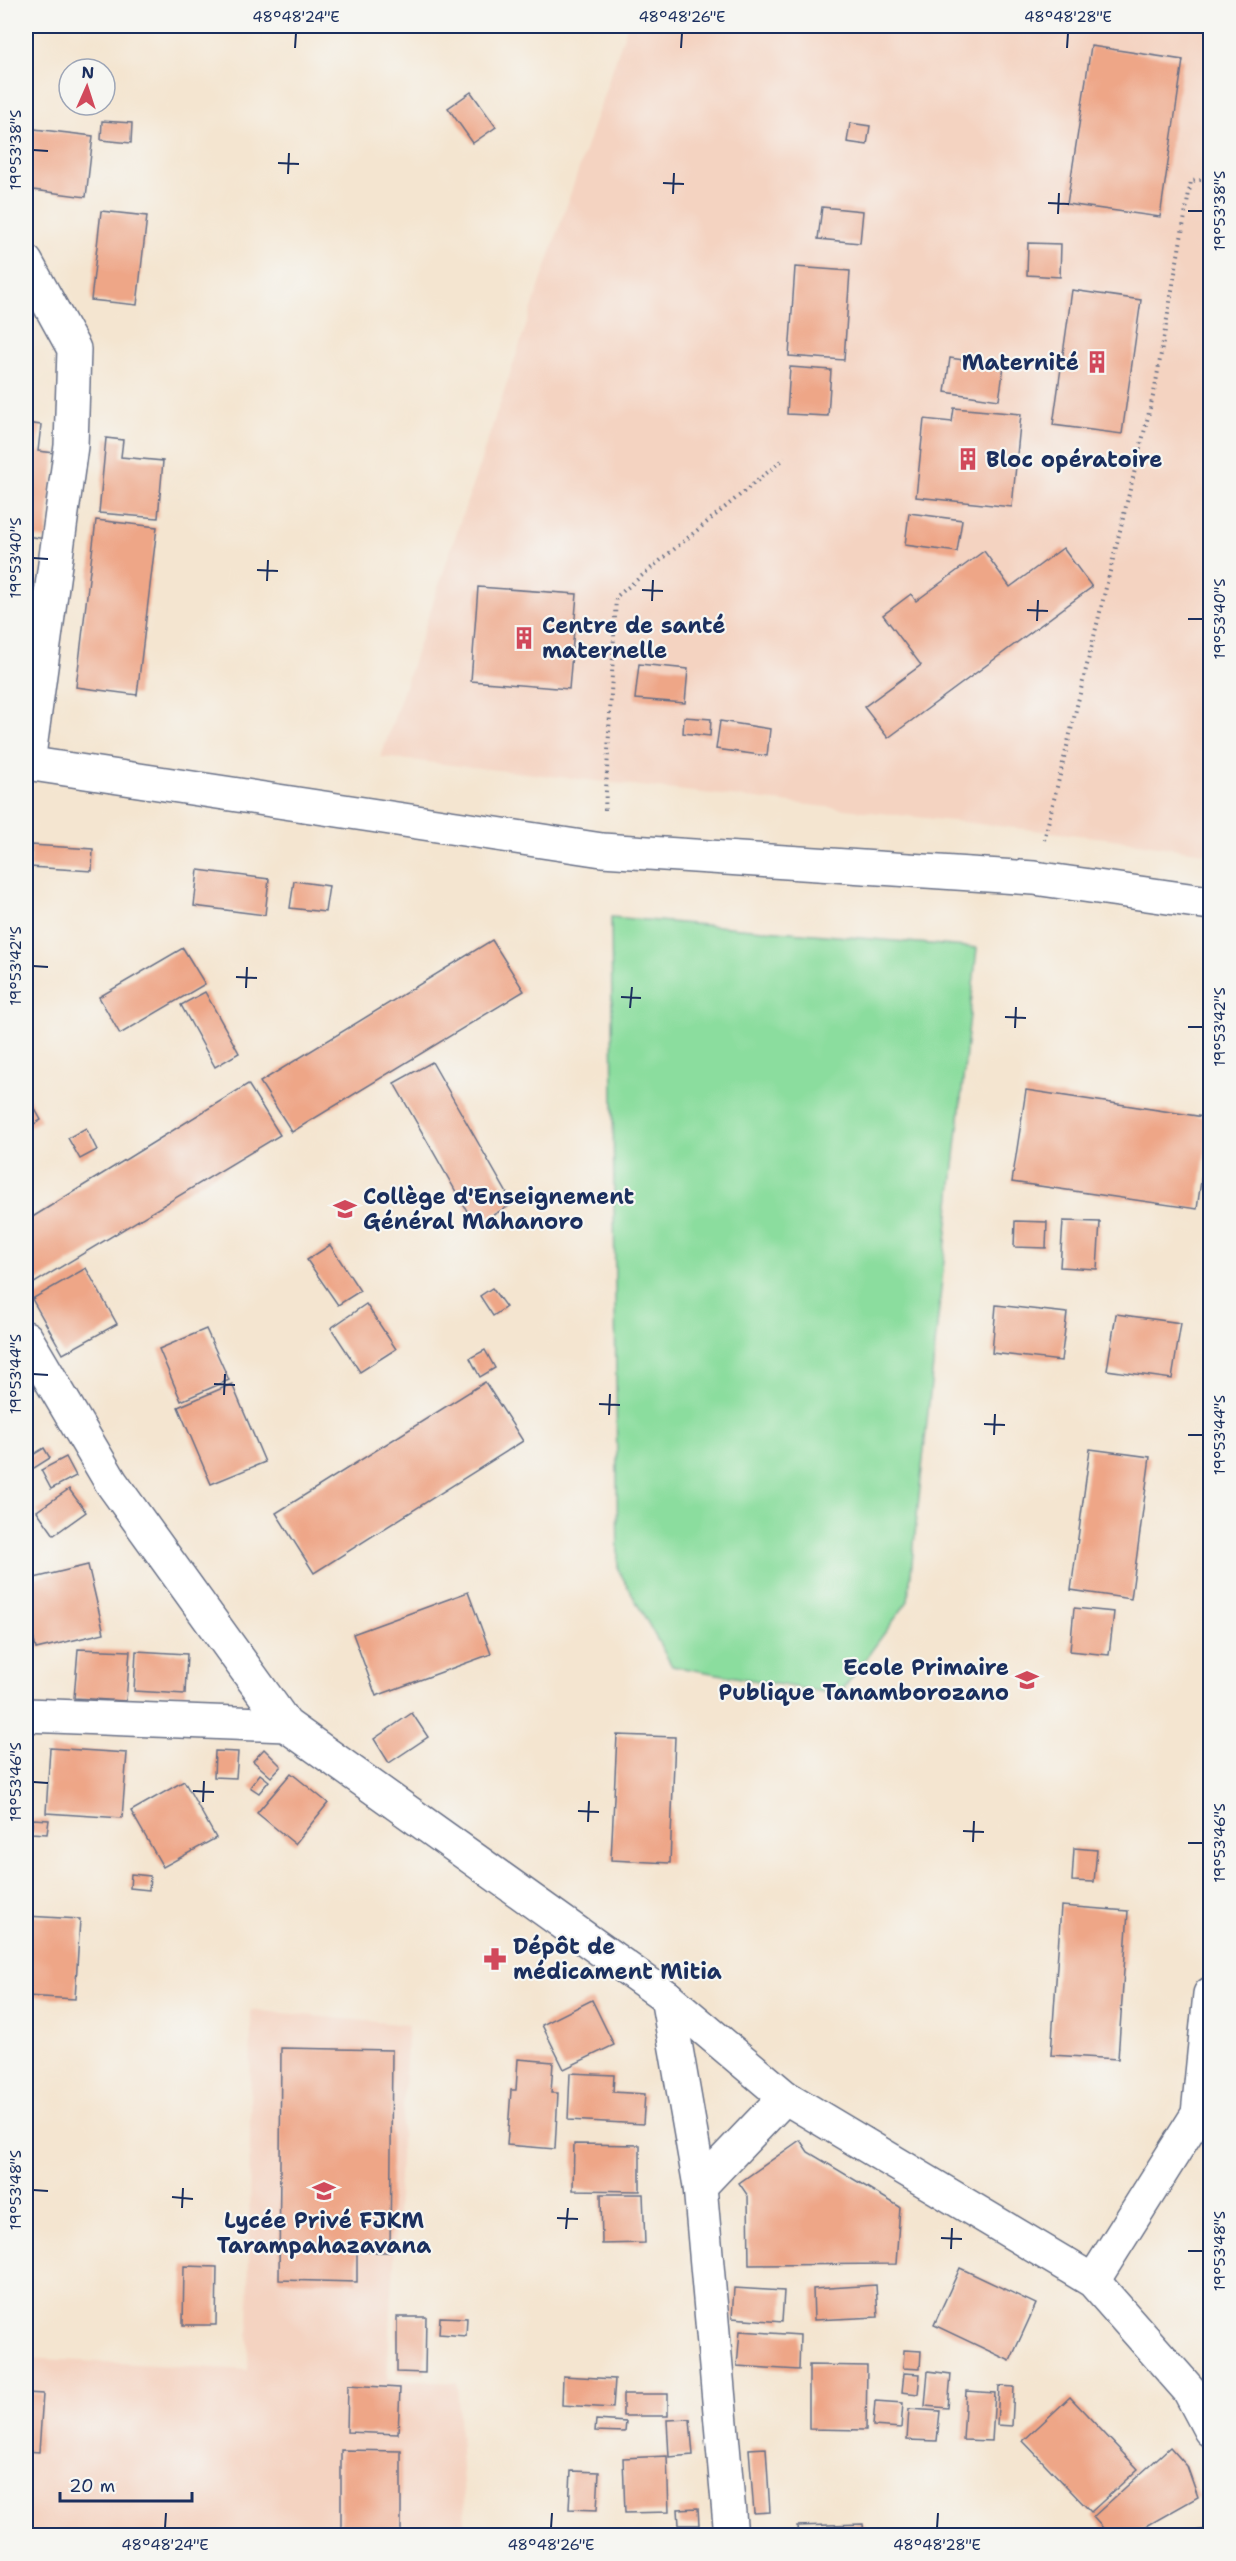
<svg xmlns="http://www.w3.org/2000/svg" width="1236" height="2561" viewBox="0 0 1236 2561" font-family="'Shantell Sans',sans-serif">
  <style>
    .built { fill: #f4d3c1 }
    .green { fill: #8bdd9e; stroke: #53867e; stroke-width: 1.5 }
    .building { fill: #eea687 }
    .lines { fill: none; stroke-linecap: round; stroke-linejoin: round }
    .minor-casing { stroke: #676f86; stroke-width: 36 }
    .tertiary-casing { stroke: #676f86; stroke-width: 36 }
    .path { stroke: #676f86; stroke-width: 4; stroke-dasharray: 1.5 4.5; stroke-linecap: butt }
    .minor { stroke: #fff; stroke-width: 33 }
    .tertiary { stroke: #fff; stroke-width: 33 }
    .ticks { fill: none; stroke: #1b2f5e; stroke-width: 2 }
    .labels { text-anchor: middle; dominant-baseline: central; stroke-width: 4.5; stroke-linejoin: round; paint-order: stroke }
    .poi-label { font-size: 22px; font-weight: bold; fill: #1b2f5e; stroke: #f6f6f2; text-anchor: start }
    .neatline { fill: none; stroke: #1b2f5e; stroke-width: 2 }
    .ticks-label { font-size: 15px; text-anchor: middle; fill: #1b2f5e }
  </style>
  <rect width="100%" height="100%" fill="#f6f6f2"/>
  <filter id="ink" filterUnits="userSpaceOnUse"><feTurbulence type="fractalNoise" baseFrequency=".0167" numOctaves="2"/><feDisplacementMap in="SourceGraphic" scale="12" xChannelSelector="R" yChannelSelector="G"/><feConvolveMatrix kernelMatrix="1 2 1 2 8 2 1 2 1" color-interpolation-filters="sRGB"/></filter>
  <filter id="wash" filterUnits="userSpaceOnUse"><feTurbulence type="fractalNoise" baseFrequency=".008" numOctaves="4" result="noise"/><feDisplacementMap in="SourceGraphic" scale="24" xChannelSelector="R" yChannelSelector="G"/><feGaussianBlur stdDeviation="1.35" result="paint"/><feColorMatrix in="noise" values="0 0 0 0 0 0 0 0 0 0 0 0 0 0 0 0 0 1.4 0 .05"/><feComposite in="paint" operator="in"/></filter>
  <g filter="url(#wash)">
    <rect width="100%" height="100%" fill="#f4e5d0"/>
    <g class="built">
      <polygon points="627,26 1210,26 1210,854 1105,838 381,757"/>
      <polygon points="251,2010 408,2025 387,2380 457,2383 466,2535 26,2535 26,2358 248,2370"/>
    </g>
    <polygon class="green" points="611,917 977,948 908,1601 839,1695 672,1666 618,1569"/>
    <g id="blocks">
      <g class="building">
        <polygon points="1091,46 1183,60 1160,217 1067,204"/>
        <polygon points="471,92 496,127 473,143 448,108"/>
        <polygon points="102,121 132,123 131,143 101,140"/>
        <polygon points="850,123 870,126 867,145 847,142"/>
        <polygon points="1208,126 1210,126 1210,153 1205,152"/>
        <polygon points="26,128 93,136 86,197 26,189"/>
        <polygon points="822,207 863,211 860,243 818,239"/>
        <polygon points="101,211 147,216 137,305 91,300"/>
        <polygon points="1028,243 1061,244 1060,277 1027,275"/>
        <polygon points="795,267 850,271 844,360 789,356"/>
        <polygon points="1072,290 1141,300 1122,434 1053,425"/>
        <polygon points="950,358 1004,366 999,400 945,392"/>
        <polygon points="790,367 831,370 828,416 787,414"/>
        <polygon points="954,408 1021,414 1012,507 916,497 924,419 952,422"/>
        <polygon points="26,423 41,425 38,451 55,453 46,539 26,536"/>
        <polygon points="106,438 123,440 121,457 163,461 158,518 99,513"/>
        <polygon points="909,513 962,520 957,552 905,545"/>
        <polygon points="96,520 157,527 137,695 76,687"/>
        <polygon points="1063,548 1092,587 888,738 864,707 921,665 883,615 911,594 916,601 984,551 1010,587"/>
        <polygon points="478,587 577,594 569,689 471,681"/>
        <polygon points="639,664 688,669 685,703 635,699"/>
        <polygon points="684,717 711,719 710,736 683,733"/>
        <polygon points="720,721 770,729 767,756 716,749"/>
        <polygon points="31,845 93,849 92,871 30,867"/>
        <polygon points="198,870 269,879 265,915 194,906"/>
        <polygon points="294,881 329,886 325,912 290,908"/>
        <polygon points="492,940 524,991 292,1132 260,1082"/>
        <polygon points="183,948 205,984 120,1034 99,997"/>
        <polygon points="205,992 239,1053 215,1067 181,1005"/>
        <polygon points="432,1062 513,1204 475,1225 394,1083"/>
        <polygon points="248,1084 280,1135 26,1288 26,1221"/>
        <polygon points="1026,1090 1210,1118 1197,1209 1012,1182"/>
        <polygon points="26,1093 41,1120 26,1129"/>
        <polygon points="86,1128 97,1150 80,1159 68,1138"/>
        <polygon points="1015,1221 1047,1222 1046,1248 1014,1247"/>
        <polygon points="1063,1221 1100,1222 1097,1269 1060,1267"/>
        <polygon points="330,1245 360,1291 338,1305 307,1260"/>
        <polygon points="86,1268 117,1324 63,1354 32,1299"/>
        <polygon points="492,1288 506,1307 493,1316 480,1296"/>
        <polygon points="366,1304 396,1349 360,1372 331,1328"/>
        <polygon points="996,1305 1067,1313 1061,1361 992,1353"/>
        <polygon points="1116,1314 1181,1323 1172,1379 1107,1370"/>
        <polygon points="206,1329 229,1380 181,1401 159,1349"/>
        <polygon points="485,1350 495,1368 480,1377 470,1358"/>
        <polygon points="485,1382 523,1441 314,1573 276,1513"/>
        <polygon points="232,1384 265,1462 211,1484 178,1407"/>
        <polygon points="44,1448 50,1458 31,1470 26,1459"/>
        <polygon points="1090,1449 1150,1457 1131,1599 1071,1590"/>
        <polygon points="66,1457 76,1476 51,1489 41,1470"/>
        <polygon points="69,1489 86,1512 54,1535 37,1511"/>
        <polygon points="88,1565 104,1633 36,1649 26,1606 26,1580"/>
        <polygon points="468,1592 491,1654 376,1696 353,1634"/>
        <polygon points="1074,1608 1114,1612 1109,1655 1070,1651"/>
        <polygon points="78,1649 130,1651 126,1701 74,1698"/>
        <polygon points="136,1651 187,1654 185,1694 134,1691"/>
        <polygon points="412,1713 428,1737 389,1763 374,1739"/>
        <polygon points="617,1735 675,1737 670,1863 611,1860"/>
        <polygon points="50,1748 127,1753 122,1818 46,1813"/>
        <polygon points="264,1749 281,1766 271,1777 253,1761"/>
        <polygon points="215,1751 238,1752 236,1778 214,1777"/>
        <polygon points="291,1773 328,1803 295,1844 257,1813"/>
        <polygon points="260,1774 269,1781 259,1793 250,1787"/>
        <polygon points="184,1781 216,1838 163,1867 131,1811"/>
        <polygon points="33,1819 49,1820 47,1834 31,1833"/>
        <polygon points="1074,1848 1097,1850 1094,1882 1072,1881"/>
        <polygon points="131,1874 150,1876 149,1890 130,1888"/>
        <polygon points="1061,1906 1128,1911 1118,2059 1051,2055"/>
        <polygon points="26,1916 80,1919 75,1999 26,1996"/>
        <polygon points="592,2000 614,2045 564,2069 542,2025"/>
        <polygon points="281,2048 392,2050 390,2252 357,2252 357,2282 279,2280"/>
        <polygon points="518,2059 553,2062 551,2093 558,2093 555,2149 507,2145 511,2090 516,2090"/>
        <polygon points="570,2073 614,2075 613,2092 645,2094 643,2124 568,2120"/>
        <polygon points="800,2140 808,2152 900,2207 896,2264 749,2265 748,2196 739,2183"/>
        <polygon points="574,2144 640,2145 640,2191 573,2190"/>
        <polygon points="601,2194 643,2194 645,2243 602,2244"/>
        <polygon points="184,2266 217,2267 216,2325 183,2325"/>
        <polygon points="960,2268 1036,2304 1010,2361 934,2325"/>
        <polygon points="876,2285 878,2317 814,2320 813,2289"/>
        <polygon points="734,2288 784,2291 782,2322 732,2318"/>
        <polygon points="397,2317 426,2317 425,2373 397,2372"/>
        <polygon points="440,2317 467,2318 466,2336 439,2334"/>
        <polygon points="740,2331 800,2335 799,2370 737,2366"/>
        <polygon points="904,2350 921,2351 920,2369 903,2368"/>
        <polygon points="809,2365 867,2366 866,2430 809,2429"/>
        <polygon points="928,2371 951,2374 948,2408 925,2406"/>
        <polygon points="904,2373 920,2374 918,2394 902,2392"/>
        <polygon points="563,2376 615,2379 613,2408 562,2405"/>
        <polygon points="348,2385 400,2388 398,2434 347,2432"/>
        <polygon points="999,2386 1014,2387 1012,2426 997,2425"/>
        <polygon points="966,2391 995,2393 992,2441 963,2440"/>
        <polygon points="26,2393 43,2394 39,2452 26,2451"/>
        <rect x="623" y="2394" width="45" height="22"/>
        <polygon points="1070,2397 1138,2469 1091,2512 1023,2441"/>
        <polygon points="875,2401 903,2403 901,2428 873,2426"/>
        <polygon points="909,2409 940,2411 937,2441 907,2440"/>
        <polygon points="690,2419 693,2455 669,2457 667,2420"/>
        <polygon points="596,2420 626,2422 625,2432 595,2431"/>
        <polygon points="1170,2447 1187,2466 1198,2497 1129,2536 1110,2536 1093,2517"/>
        <polygon points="766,2448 770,2512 754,2513 749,2449"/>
        <polygon points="341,2450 401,2451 401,2536 341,2536"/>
        <polygon points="667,2456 669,2512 625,2513 623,2458"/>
        <polygon points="571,2471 599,2472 597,2510 569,2509"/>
        <polygon points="698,2508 699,2525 679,2525 678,2509"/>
        <polygon points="863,2524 864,2536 798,2536 797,2526"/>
        <polygon points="1206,2529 1208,2536 1177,2536 1177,2534"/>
      </g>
    </g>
  </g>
  <g filter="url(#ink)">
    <use href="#blocks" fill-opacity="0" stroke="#676f86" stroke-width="1.5"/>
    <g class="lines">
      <g class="minor-casing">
        <g id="minor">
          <polyline points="26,262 74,349 71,446 28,763"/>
          <polyline points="26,763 602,850 1034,878 1210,903"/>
          <polyline points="26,1715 286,1725"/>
          <polyline points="667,1997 700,2186 731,2536"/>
          <polyline points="700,2186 785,2097"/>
          <polyline points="1093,2281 1198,2114 1210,1994"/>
        </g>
      </g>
      <g class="tertiary-casing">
        <polyline id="tertiary" points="26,1338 111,1482 286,1725 667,1997 785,2097 1093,2281 1189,2390 1210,2430"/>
      </g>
      <g class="path">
        <polyline points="605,810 616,597 785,458"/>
        <polyline points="1044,840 1155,388 1191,181 1210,179"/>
      </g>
      <use href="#minor" class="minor"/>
      <use href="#tertiary" class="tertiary"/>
    </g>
  </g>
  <path class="ticks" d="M295 48 296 33M681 48 682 33M1067 48 1068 33M33 150 48 151M278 163 299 164M288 174 289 153M663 183 684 184M673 194 674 173M1048 203 1069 204M1188 211H1203M1058 214 1059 193M33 558 48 559M257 570 278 571M267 581 268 560M642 590 663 591M652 601 653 580M1027 610 1048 611M1188 619H1203M1037 621 1038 600M33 966 48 967M236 977 257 978M246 988 247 967M621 997 641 998M630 1008 632 987M1005 1017 1026 1018M1188 1027H1203M1015 1028 1016 1007M33 1374 48 1375M214 1384 235 1385M224 1395 225 1374M599 1404 620 1405M609 1415 610 1394M984 1424 1005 1425M994 1435 995 1414M1188 1435H1203M33 1782 48 1783M193 1791 214 1792M203 1802 204 1781M578 1811 599 1812M588 1822 589 1801M963 1831 984 1832M973 1842 974 1821M1188 1843H1203M33 2190 48 2191M172 2197 193 2199M182 2208 183 2188M557 2218 578 2219M566 2229 568 2208M941 2238 962 2239M951 2249 952 2228M1188 2251H1203M165 2528 166 2513M551 2528 552 2513M937 2528 938 2513"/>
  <defs>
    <g id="building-bare" transform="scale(1.8)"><path d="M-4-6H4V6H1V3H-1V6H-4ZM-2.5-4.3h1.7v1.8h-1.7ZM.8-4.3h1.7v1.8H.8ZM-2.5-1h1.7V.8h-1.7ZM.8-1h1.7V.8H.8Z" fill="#d1495b" stroke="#f6f6f2" stroke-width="2.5" paint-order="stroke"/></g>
    <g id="school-bare" transform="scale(1.8)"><path d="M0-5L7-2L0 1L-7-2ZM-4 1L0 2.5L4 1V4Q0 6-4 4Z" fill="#d1495b" stroke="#f6f6f2" stroke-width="2.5" paint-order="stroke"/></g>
    <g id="pharmacy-bare" transform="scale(1.8)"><path d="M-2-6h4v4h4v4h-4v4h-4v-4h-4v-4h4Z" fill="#d1495b" stroke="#f6f6f2" stroke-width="2.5" paint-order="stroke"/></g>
  </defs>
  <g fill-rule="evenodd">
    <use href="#building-bare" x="1097" y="362"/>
    <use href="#building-bare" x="968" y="459"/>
    <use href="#building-bare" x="524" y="638"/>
    <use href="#school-bare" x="345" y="1209"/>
    <use href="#school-bare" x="1027" y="1680"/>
    <use href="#pharmacy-bare" x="495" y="1959"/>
    <use href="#school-bare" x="324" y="2191"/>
  </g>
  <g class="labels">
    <g class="poi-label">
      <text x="1079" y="362" text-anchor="end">Maternité</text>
      <text x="986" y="459">Bloc opératoire</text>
      <text x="542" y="625">Centre de santé<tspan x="542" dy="25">maternelle</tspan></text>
      <text x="363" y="1196">Collège d'Enseignement<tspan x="363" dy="25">Général Mahanoro</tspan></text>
      <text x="1009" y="1667" text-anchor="end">Ecole Primaire<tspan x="1009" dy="25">Publique Tanamborozano</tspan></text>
      <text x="513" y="1946">Dépôt de<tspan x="513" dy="25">médicament Mitia</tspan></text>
      <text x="324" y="2220" text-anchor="middle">Lycée Privé FJKM<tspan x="324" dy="25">Tarampahazavana</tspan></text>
    </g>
  </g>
  <rect width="1236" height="2561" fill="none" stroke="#f6f6f2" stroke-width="66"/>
  <g transform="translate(87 87) rotate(3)"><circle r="28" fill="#f6f6f2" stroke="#9ea6b7" stroke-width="1.5"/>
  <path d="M0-4.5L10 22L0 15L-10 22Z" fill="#d1495b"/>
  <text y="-9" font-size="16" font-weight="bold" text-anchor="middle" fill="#1b2f5e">N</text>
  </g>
  <path d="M60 2492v9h132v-9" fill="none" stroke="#1b2f5e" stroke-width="3"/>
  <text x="69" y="2492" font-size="18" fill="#1b2f5e" stroke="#f6f6f2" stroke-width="4.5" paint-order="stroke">20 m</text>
  <rect x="33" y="33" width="1170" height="2495" class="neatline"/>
  <g class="ticks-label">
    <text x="296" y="22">48°48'24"E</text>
    <text x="682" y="22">48°48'26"E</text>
    <text x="1068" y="22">48°48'28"E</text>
    <text transform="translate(16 150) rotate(-90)" y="5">19°53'38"S</text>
    <text transform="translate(1220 211) rotate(-90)" y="5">19°53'38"S</text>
    <text transform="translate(16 558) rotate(-90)" y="5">19°53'40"S</text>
    <text transform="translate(1220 619) rotate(-90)" y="5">19°53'40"S</text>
    <text transform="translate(16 966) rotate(-90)" y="5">19°53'42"S</text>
    <text transform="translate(1220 1027) rotate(-90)" y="5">19°53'42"S</text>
    <text transform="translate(16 1374) rotate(-90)" y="5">19°53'44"S</text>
    <text transform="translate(1220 1435) rotate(-90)" y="5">19°53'44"S</text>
    <text transform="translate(16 1782) rotate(-90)" y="5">19°53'46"S</text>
    <text transform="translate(1220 1843) rotate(-90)" y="5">19°53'46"S</text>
    <text transform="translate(16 2190) rotate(-90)" y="5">19°53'48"S</text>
    <text transform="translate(1220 2251) rotate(-90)" y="5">19°53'48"S</text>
    <text x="165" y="2550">48°48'24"E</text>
    <text x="551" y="2550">48°48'26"E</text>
    <text x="937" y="2550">48°48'28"E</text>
  </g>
</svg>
